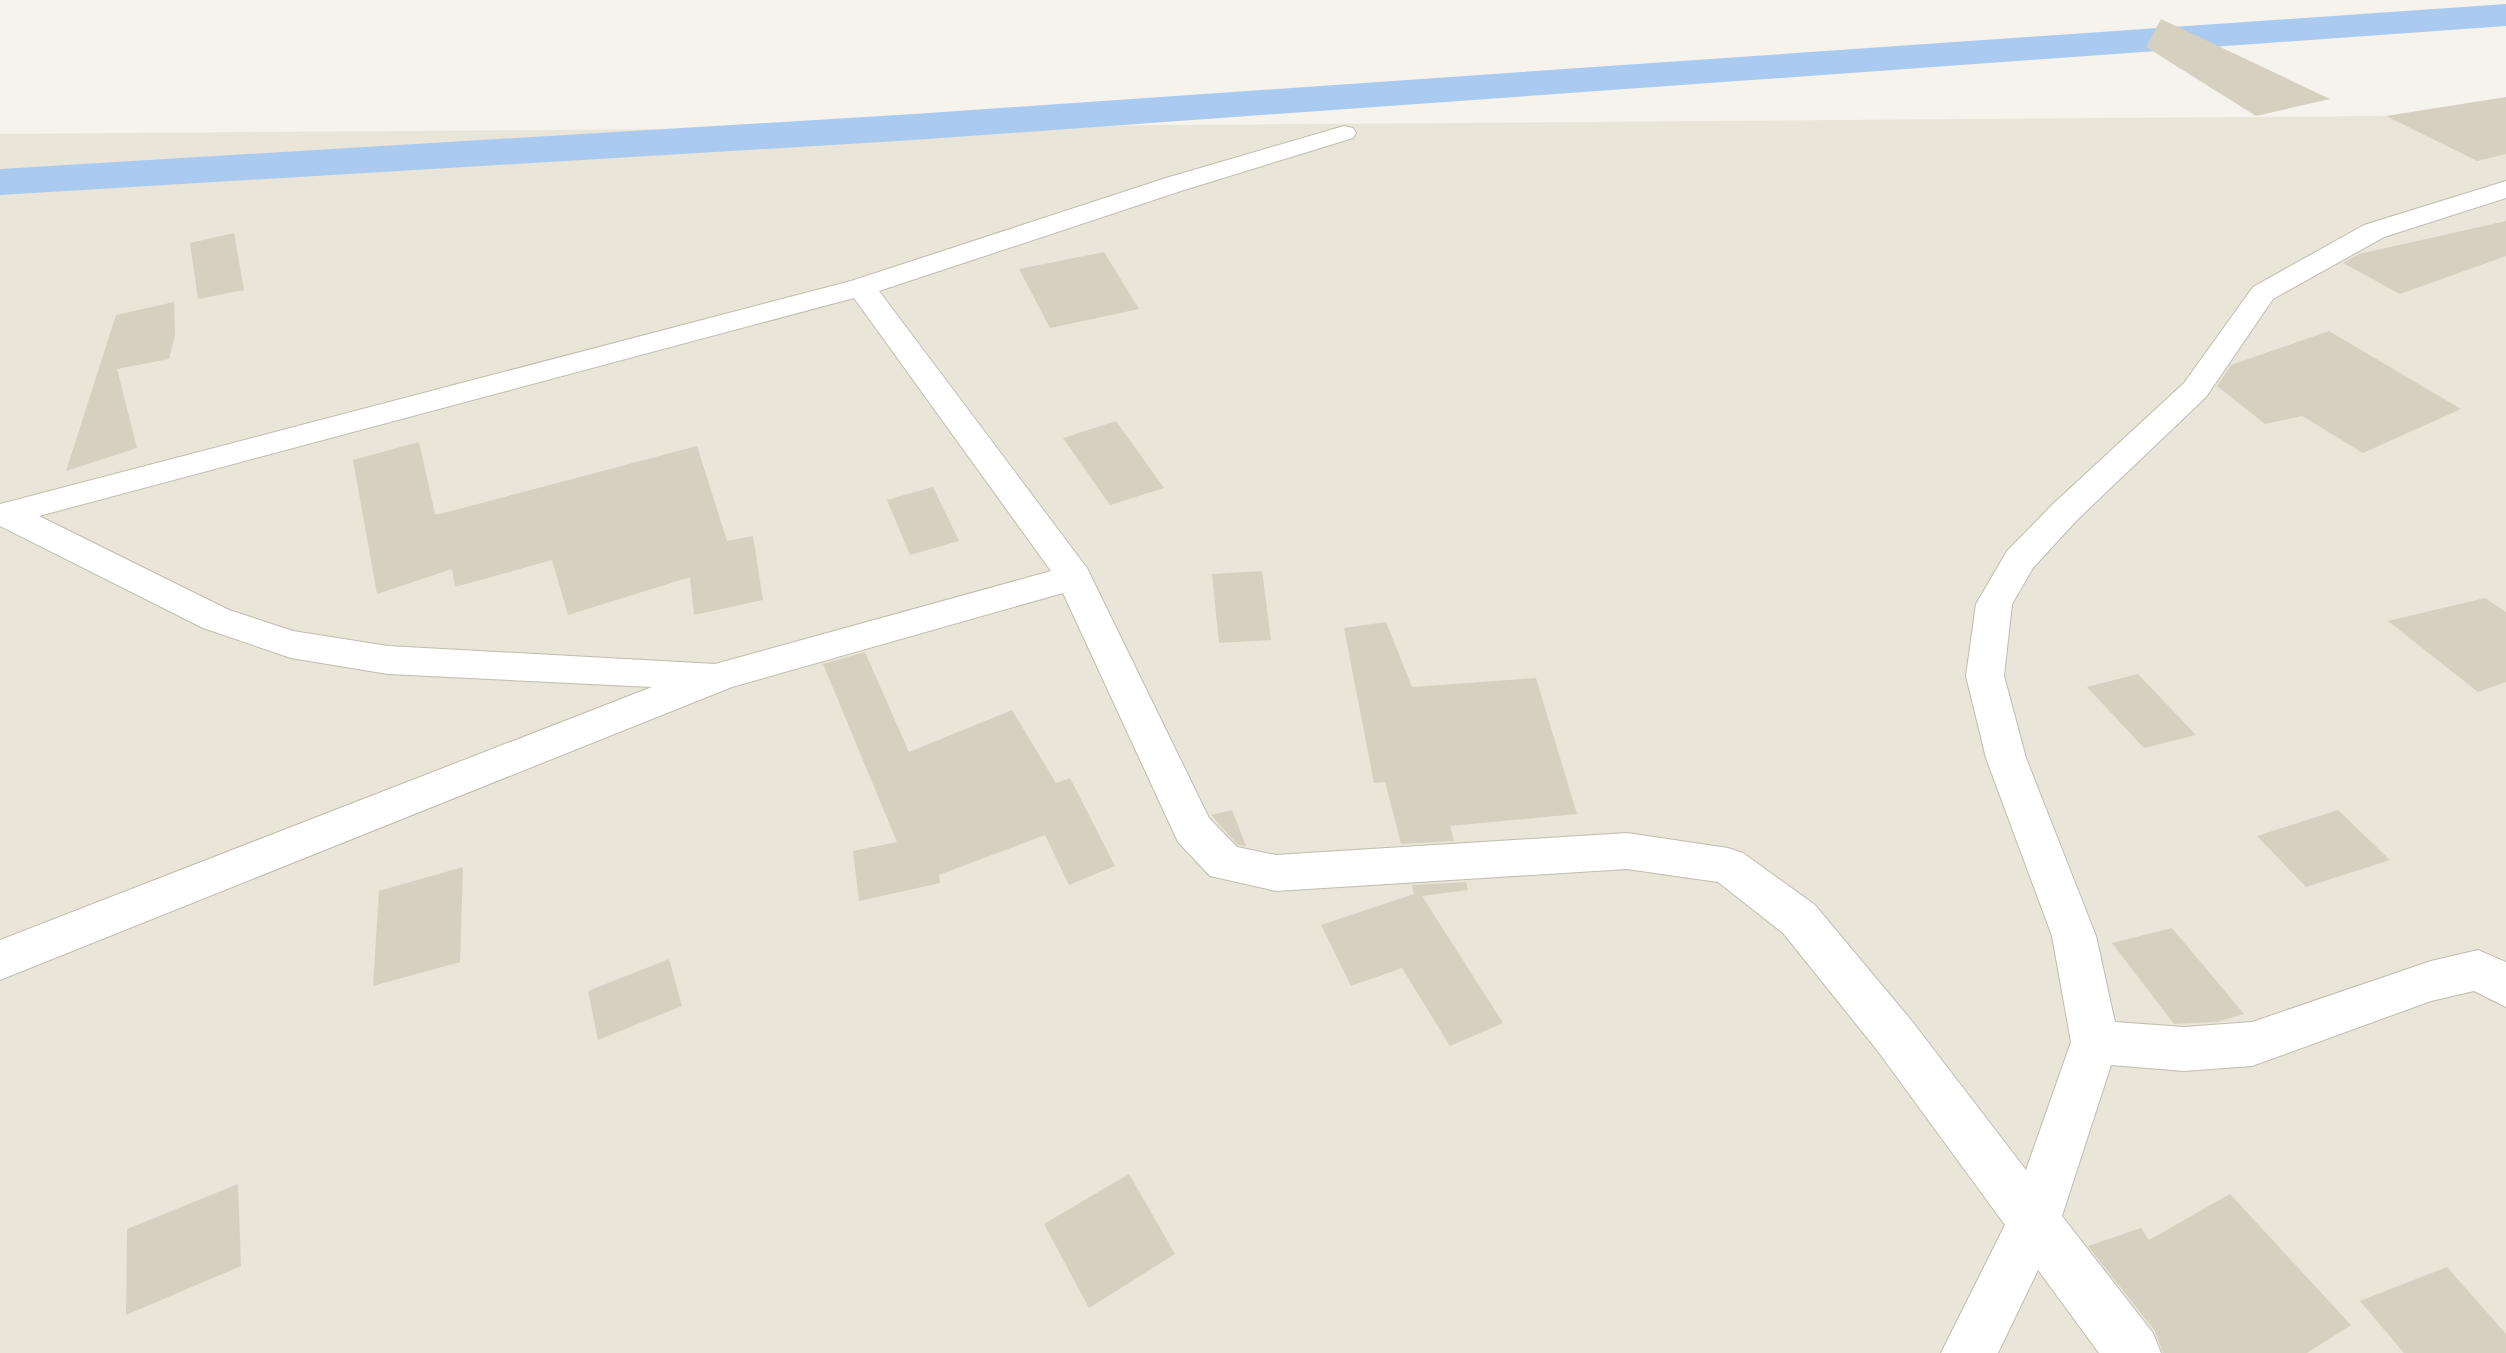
<svg xmlns="http://www.w3.org/2000/svg" width="2506" height="1353" viewBox="0 0 2506 1353" font-family="'Nunito Sans',sans-serif">
  <style>
    .residential { fill: #e9e5d9 }
    .lines { fill: none; stroke-linecap: round; stroke-linejoin: round }
    .canal { fill: #aacbef; fill-rule: evenodd }
    .building { fill: #d6d0c0 }
    .minor-casing { stroke: #c0bcad; stroke-width: 2 }
    .minor { fill: #fff; fill-rule: evenodd }
  </style>
  <rect width="100%" height="100%" fill="#f5f3eb"/>
  <polygon class="residential" points="2506,115 2506,1353 0,1353 0,134"/>
  <g class="lines">
    <polygon class="canal" points="2506,4 2506,26 914,140 0,195 0,169 914,114"/>
  </g>
  <g class="building">
    <polygon points="2161,19 2330,99 2256,116 2146,47"/>
    <polygon points="2506,97 2506,154 2477,161 2386,116"/>
    <polygon points="2506,221 2506,256 2400,294 2343,263 2359,254"/>
    <polygon points="234,233 244,290 198,299 190,243"/>
    <polygon points="1104,252 1139,309 1050,328 1019,269"/>
    <polygon points="174,302 175,335 169,359 117,369 137,448 66,471 116,315"/>
    <polygon points="2329,331 2461,409 2363,453 2302,416 2265,424 2217,386 2231,365"/>
    <polygon points="1116,421 1164,488 1110,505 1063,438"/>
    <polygon points="419,442 435,514 440,514 697,446 727,541 753,536 763,600 694,615 690,577 568,615 552,560 455,587 452,569 377,594 353,460"/>
    <polygon points="933,487 959,541 910,555 887,500"/>
    <polygon points="1262,571 1271,640 1219,643 1212,574"/>
    <polygon points="2485,598 2506,612 2506,682 2478,692 2388,621"/>
    <polygon points="1386,622 1412,687 1536,678 1577,814 1450,826 1454,841 1401,844 1385,782 1374,783 1344,628"/>
    <polygon points="865,652 909,752 1012,710 1056,783 1070,778 1115,866 1069,885 1045,835 939,875 940,883 859,901 853,851 897,842 823,664"/>
    <polygon points="2138,674 2196,735 2144,748 2087,687"/>
    <polygon points="1232,810 1246,846 1238,845 1211,815"/>
    <polygon points="2338,810 2390,860 2306,887 2257,836"/>
    <polygon points="463,867 460,962 373,986 379,891"/>
    <polygon points="1466,882 1468,890 1422,896 1503,1023 1450,1046 1402,968 1351,986 1321,925 1414,894 1412,885"/>
    <polygon points="2172,928 2244,1014 2217,1022 2174,1024 2112,943"/>
    <polygon points="669,959 682,1006 598,1040 588,991"/>
    <polygon points="1129,1174 1175,1254 1089,1308 1044,1224"/>
    <polygon points="238,1184 241,1266 126,1315 127,1229"/>
    <polygon points="2230,1194 2351,1325 2307,1353 2163,1353 2155,1331 2088,1246 2141,1228 2149,1240"/>
    <polygon points="2447,1267 2506,1334 2506,1353 2404,1353 2360,1301"/>
  </g>
  <g class="lines">
    <g class="minor-casing">
      <path id="minor" d="M1344 126 1353 128 1356 133 1353 138 1184 190 879 291 1087 568 1209 818 1237 847 1276 855 1627 833 1728 848 1743 853 1815 905 1911 1020 2026 1170 2071 1042 2052 936 1986 758 1966 676 1976 604 2007 551 2053 504 2184 383 2253 287 2364 225 2506 181V198L2384 237 2273 299 2206 397 2077 520 2033 568 2012 604 2004 676 2026 758 2096 936 2115 1022 2184 1027 2252 1022 2431 961 2478 950 2506 962V1007L2474 991 2431 1001 2252 1066 2184 1071 2111 1065 2062 1216 2153 1333 2161 1353H2099L2038 1270 1998 1353H1941L2005 1225 1877 1050 1783 933 1718 882 1627 869 1276 891 1210 876 1178 842 1063 593 732 687 0 980V940L652 687 388 674 291 658 203 628 0 526V504L851 281 1166 178ZM854 298 1051 571 715 664 388 646 293 631 229 610 39 516Z"/>
    </g>
    <use href="#minor" class="minor"/>
  </g>
</svg>
